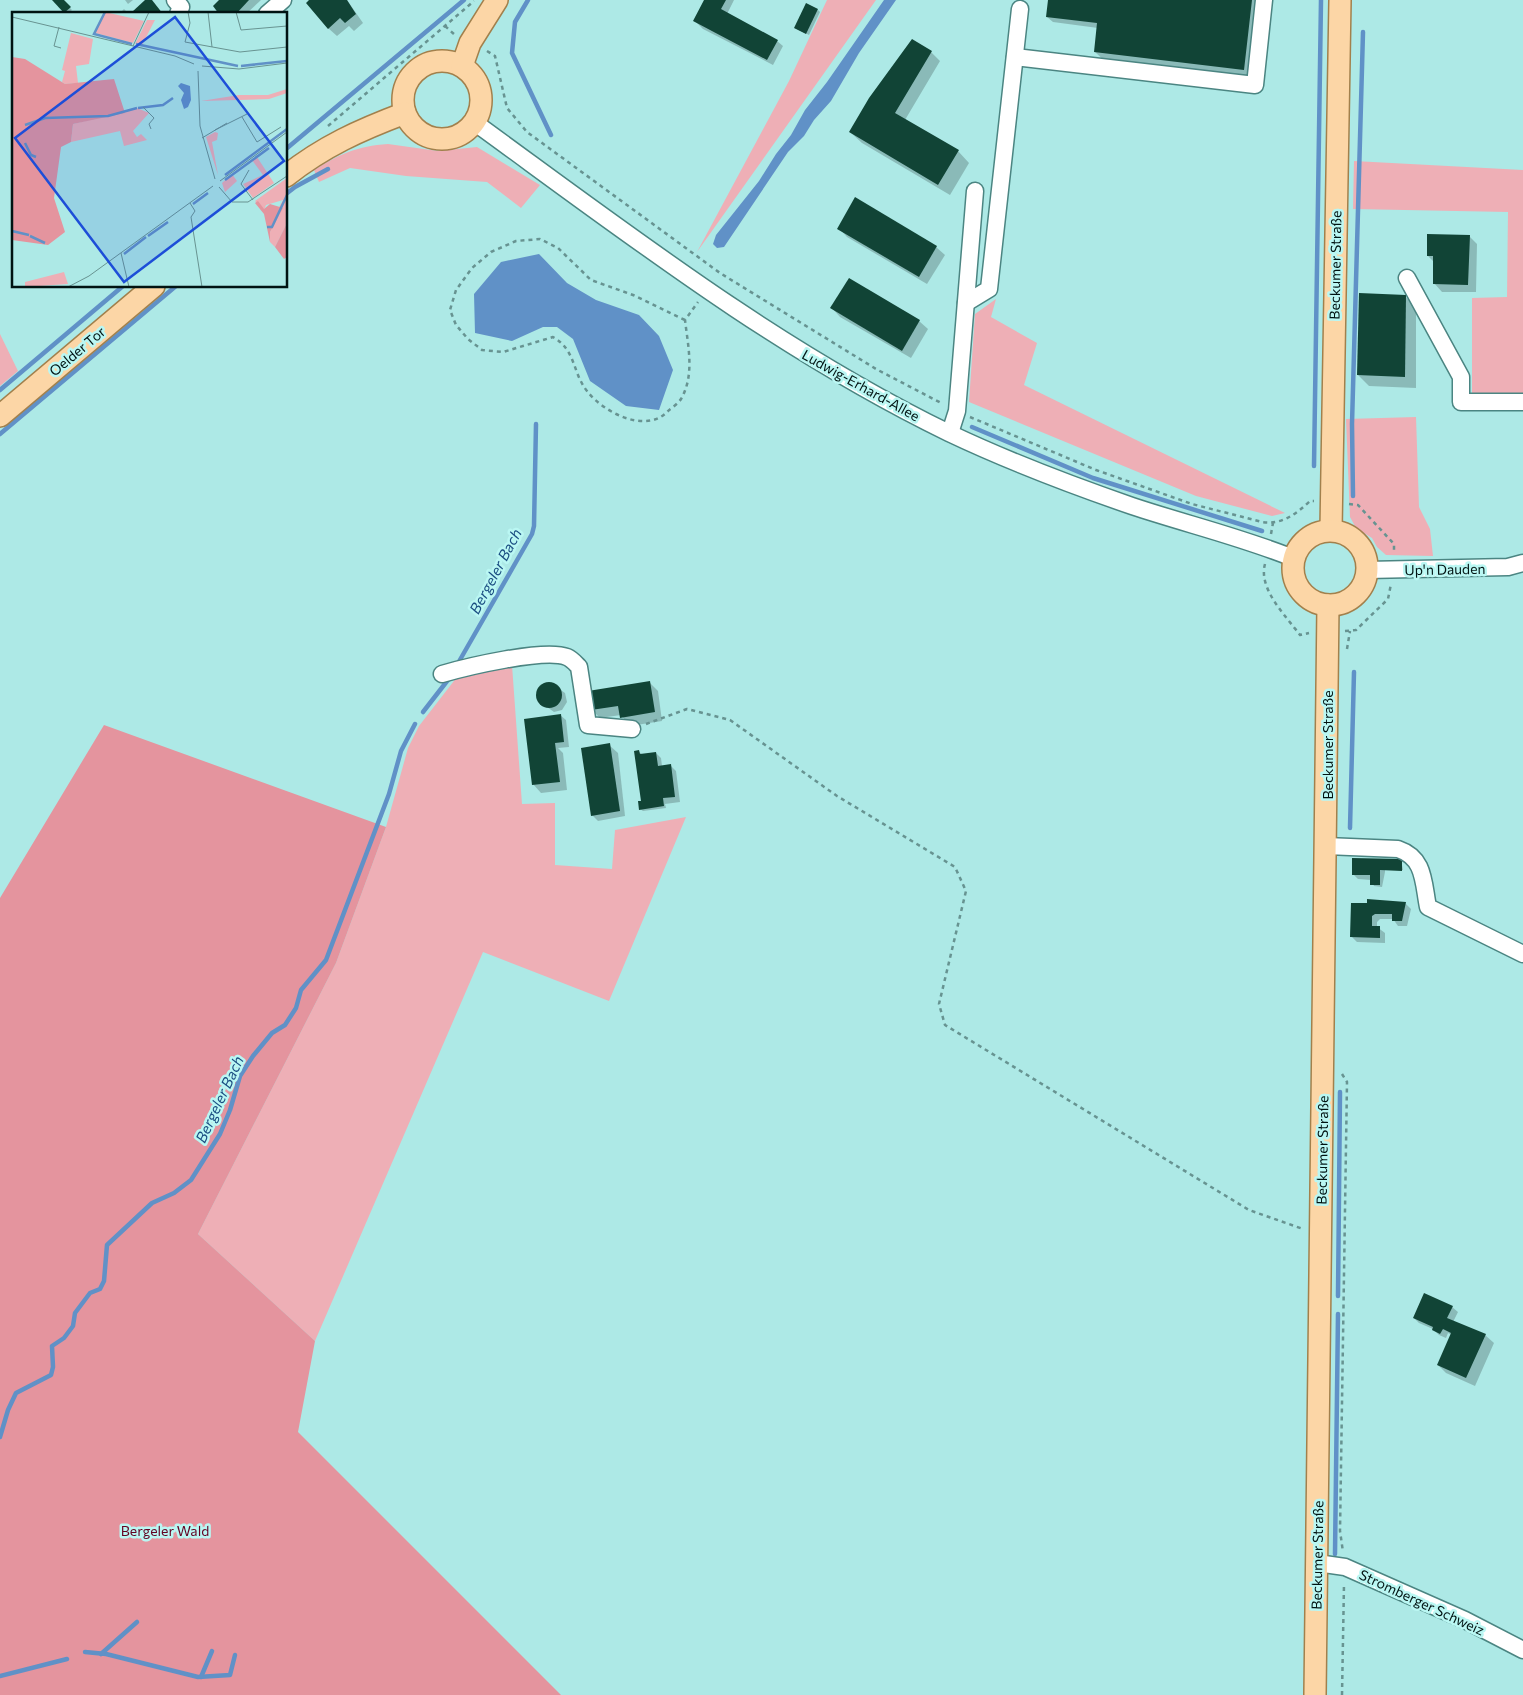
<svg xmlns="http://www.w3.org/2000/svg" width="1523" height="1695" viewBox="0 0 1523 1695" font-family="Commissioner,sans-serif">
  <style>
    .green { fill: #eeafb6 }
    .forest { fill: #e4949e }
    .water { fill: #6091c7 }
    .shadow { fill: #0003 }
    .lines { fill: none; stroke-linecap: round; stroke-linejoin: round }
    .stream { stroke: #6091c7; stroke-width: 4.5 }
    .building { fill: #114436 }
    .minor-casing { stroke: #4b8582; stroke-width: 19 }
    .major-casing { stroke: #a2804c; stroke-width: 24 }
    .path { stroke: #679391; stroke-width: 2.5; stroke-dasharray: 4 4; stroke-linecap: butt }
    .minor { stroke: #fff; stroke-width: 16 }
    .major { stroke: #fcd6a6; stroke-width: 21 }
    .labels { text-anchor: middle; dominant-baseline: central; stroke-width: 5; stroke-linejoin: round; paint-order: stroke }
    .street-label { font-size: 14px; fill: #001312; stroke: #baf7f3 }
    .park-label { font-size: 14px; fill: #640222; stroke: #baf7f3 }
    .water-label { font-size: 15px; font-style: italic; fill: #1b4e82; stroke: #baf7f3 }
    .inset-river { fill: none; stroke: #6091c7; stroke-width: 2.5 }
    .inset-road { fill: none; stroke: #689391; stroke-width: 1 }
    .view { fill: #1d4ed8; fill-opacity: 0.15; stroke: #1d4ed8; stroke-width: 2.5 }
    .inset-edge { fill: none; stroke: #001312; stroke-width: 2.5 }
  </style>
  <rect width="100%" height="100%" fill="#ade9e6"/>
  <g class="green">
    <polygon points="827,0 876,0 697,252 789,81"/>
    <path d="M388 144 438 151 477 147 540 185 521 208 487 182 406 176 350 168 319 182 314 170C340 154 357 146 388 144Z"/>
    <polygon points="1354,161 1523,170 1523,395 1472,396 1472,298 1507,297 1508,212 1353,209"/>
    <polygon points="996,299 991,317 1037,343 1024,385 1285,513 1272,516 1196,496 969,402 975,314"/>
    <polygon points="0,334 18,371 0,386"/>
    <polygon points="1416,417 1419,507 1430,529 1433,556 1386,555 1377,547 1372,538 1356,528 1350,517 1346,419"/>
    <polygon points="512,665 522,804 555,803 555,865 612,869 615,830 686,817 609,1001 483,952 315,1341 198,1234 336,963 386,827 408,748 419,726 457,677"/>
  </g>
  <polygon class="forest" points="104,725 386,827 336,963 198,1234 315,1341 298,1432 561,1695 0,1695 0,898"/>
  <g class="water">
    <polygon points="884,0 896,0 859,53 831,101 814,120 804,136 788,152 724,247 717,248 713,244 716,235 759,181 776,154 791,135 805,110 827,82"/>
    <polygon points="539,254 567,283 596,300 639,315 659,336 673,370 659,410 626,406 590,381 573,339 557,327 543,327 512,341 475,333 474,294 501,262"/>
  </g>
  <g class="shadow">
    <polygon points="53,0 62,0 72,10 67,14"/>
    <polygon points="125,0 133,0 128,4"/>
    <polygon points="221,0 261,0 246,14 221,14"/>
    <polygon points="311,0 347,0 363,23 354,31 349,26 337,36 328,28"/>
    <polygon points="705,0 734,0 727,14 777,41 783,46 773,65 703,29 694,20"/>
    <polygon points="1049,0 1265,0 1255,80 1107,63 1095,52 1098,28 1053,22 1047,17"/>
    <polygon points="124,9 126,11 128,14 119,14"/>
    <polygon points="818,10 820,12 809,35 795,28"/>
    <polygon points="913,41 931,52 940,61 905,120 958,151 969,163 950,195 862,143 850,132"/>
    <polygon points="839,228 936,247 945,255 927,284 847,237"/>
    <polygon points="1469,236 1477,244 1476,292 1442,292 1434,283 1434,262 1428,256"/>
    <polygon points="1405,296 1416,308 1416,388 1369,386 1358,375"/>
    <polygon points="832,308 919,321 928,329 911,358 840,317"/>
    <polygon points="551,683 565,693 567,702 562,710 554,712 540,702 538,693 542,685"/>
    <polygon points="650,683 658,691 662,721 630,726 621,715 600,718 592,710"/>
    <polygon points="560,715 566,720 569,747 558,748 563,753 567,790 541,793 533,784"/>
    <polygon points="609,745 618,753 625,816 598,821 592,815"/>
    <polygon points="639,752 643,755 656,753 661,758 662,766 670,765 676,771 680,802 665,804 666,808 643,811 640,809 643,802"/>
    <polygon points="1401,860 1403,870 1385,869 1385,872 1403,873 1385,872 1382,887 1374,886 1371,880 1358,879 1353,874"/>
    <polygon points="1405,903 1411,909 1407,926 1398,926 1393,919 1380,919 1377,922 1377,927 1385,933 1385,943 1357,942 1352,937 1352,904"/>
    <polygon points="1452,1307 1458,1312 1453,1322 1485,1335 1494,1343 1475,1386 1446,1373 1438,1365 1452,1335 1448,1333 1446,1338 1439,1335 1433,1329 1419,1323 1414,1318"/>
  </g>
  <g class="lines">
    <g class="stream">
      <polyline points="528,0 515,22 512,53 551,135"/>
      <polyline points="286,149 464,0"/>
      <polyline points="286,194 295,187 328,169"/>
      <polyline points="0,390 123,286"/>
      <polyline points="972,427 1093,478 1262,531"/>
      <polyline points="0,434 176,286"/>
      <polyline points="1314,466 1321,0"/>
      <polyline points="1353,496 1352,424 1363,32"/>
      <polyline points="457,665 532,534 534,526 536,424"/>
      <polyline points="423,712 451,676"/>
      <polyline points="1350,828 1354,672"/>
      <polyline points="1338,1296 1340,1092"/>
      <polyline points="0,1437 8,1410 16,1393 51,1375 53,1367 52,1346 64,1338 73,1326 75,1313 90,1293 100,1289 104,1281 107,1245 152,1203 174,1193 191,1180 220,1134 230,1110 240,1076 253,1056 272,1033 285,1025 296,1008 301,990 326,960 389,794 401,751 415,724"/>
      <polyline points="1335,1554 1338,1314"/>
      <polyline points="85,1652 106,1654 198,1677 230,1675 235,1655"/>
      <polyline points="101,1654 137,1622"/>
      <polyline points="0,1676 67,1659"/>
      <polyline points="201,1677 212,1651"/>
    </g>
  </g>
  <g class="building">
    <polygon points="52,0 64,0 71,7 64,13"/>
    <polygon points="145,0 152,0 163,14 134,14 132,12"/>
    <polygon points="219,0 249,0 236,14 219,14 213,6"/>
    <polygon points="309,0 347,0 356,14 345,23 340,18 328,29 306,3"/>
    <polygon points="704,0 726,0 721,9 778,40 767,60 693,21"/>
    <polygon points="1048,0 1252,0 1244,70 1094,52 1097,23 1046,17"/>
    <polygon points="806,3 818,9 806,34 794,28"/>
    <polygon points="912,39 932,51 895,113 959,150 938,185 849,132 869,98"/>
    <polygon points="855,197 937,246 919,277 837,229"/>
    <polygon points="1427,234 1470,235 1468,285 1433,284 1433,256 1427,256"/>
    <polygon points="849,278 920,320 902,351 830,308"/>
    <polygon points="1359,293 1406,295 1405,377 1357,375"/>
    <polygon points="650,681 655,712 620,718 618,706 591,710 588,691"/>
    <circle cx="549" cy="695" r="13"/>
    <polygon points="561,714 564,742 555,743 560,782 532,785 524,719"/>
    <polygon points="610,743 620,811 591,816 581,748"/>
    <polygon points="639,750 640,754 656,752 658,766 671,764 675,797 663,798 664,806 639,810 638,801 641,801 634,751"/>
    <polygon points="1352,858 1402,859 1402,871 1380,870 1380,885 1370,885 1370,875 1352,875"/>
    <polygon points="1367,899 1406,902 1402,921 1392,921 1392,914 1375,914 1372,916 1372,926 1380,926 1380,938 1350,937 1351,903 1367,903"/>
    <polygon points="1424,1293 1453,1306 1447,1318 1486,1334 1466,1378 1437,1365 1451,1333 1443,1329 1440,1334 1432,1330 1433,1327 1413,1318"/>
  </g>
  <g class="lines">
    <g class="minor-casing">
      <g id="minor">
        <polyline points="175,0 181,7 178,14"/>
        <polyline points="267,14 283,0"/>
        <polyline points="1015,57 1255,85 1264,0"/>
        <path d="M474 122C628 234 778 350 949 433 1008 461 1071 485 1132 506 1186 524 1241 537 1293 558"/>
        <polyline points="1407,278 1461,377 1461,402 1523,402"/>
        <polyline points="966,303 989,289 1020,9"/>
        <polyline points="950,433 957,411 975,191"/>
        <polyline points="1367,570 1508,567 1523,563"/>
        <path d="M442 674C466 667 545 648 567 657 572 659 576 664 579 667L588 725 632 729"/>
        <path d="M1326 846 1398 849C1425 858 1423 882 1428 907L1523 954"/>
        <polyline points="1317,1563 1345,1567 1465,1620 1523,1650"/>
      </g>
    </g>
    <g class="major-casing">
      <g id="major">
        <circle cx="442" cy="100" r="39"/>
        <polyline points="462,66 470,43 497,0"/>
        <path d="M286 176C324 146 360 130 405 113"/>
        <polyline points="0,416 154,286"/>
        <polyline points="1331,530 1340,0"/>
        <circle cx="1330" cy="568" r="37"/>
        <polyline points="1315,1695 1328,605"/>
      </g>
    </g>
    <g class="path">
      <polyline points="445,26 455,35"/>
      <polyline points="487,51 495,56 507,108 527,132 720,273 876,369 943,404"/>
      <polyline points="328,126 474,1"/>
      <path d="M685 320 633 295 591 280 558 248 540 239 516 241 491 252 472 268 456 290 450 310 456 325 468 339 482 350 503 352 553 337C576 350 572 372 587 391 603 412 645 434 667 412 671 408 678 404 681 399 695 375 688 346 685 320L698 302"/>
      <path d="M970 417 1096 470 1192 504 1262 522C1282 525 1296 514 1310 501H1314"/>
      <polyline points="1349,504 1358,505 1394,544 1394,553"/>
      <polyline points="1271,534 1273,523"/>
      <path d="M1265 564C1258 589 1286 616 1300 635L1309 633"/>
      <polyline points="1345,631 1356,630 1388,599 1391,584"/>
      <polyline points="1347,649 1350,631"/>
      <polyline points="646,724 687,709 730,720 837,796 955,867 966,891 939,1004 945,1025 1249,1210 1303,1229"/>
      <polyline points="1342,1074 1347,1082 1340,1531 1343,1552"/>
      <polyline points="1342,1695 1344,1584"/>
    </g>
    <use href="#minor" class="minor"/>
    <use href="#major" class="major"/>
  </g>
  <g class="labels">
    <g class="street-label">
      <text transform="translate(1335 265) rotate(-89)">Beckumer Straße</text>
      <text transform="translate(77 351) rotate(-40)">Oelder Tor</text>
      <text transform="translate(861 385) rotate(29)">Ludwig-Erhard-Allee</text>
      <text transform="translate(1445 569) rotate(-1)">Up'n Dauden</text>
      <text transform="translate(1327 745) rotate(-90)">Beckumer Straße</text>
      <text transform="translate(1322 1150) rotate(-89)">Beckumer Straße</text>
      <text transform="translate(1317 1555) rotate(-89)">Beckumer Straße</text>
      <text transform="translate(1422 1602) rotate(25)">Stromberger Schweiz</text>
    </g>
    <g class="park-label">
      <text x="165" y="1530">Bergeler Wald</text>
    </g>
    <g class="water-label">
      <text transform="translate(495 571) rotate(-62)">Bergeler Bach</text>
      <text transform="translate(219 1099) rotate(-65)">Bergeler Bach</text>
    </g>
  </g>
  <g transform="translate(12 12)">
    <rect width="275" height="275" fill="#ade9e6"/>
    <path d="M93 0 132 9 121 31 83 21ZM135 8H143L130 33 123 32ZM59 21 81 27 77 52 64 54 66 71 53 72 50 70 53 59 50 58ZM275 77V81L257 87 189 89 227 83H256ZM125 96 137 101 121 119 125 125 129 122 135 128 112 134 108 119 59 130 61 112ZM203 120 206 121 205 128 200 130 206 163 194 125ZM245 145 262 171 241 186 231 172 251 163 240 148ZM220 162 225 169 213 180 210 171ZM275 166V211L263 235 258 230V220L270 196 267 195 271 188 254 193 252 198 243 189ZM52 260 56 272 13 275V270Z" fill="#eeafb6"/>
    <path d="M0 45 13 47 53 72 102 67 113 101 61 112 59 130 49 135 42 186 53 220 36 233 0 228ZM246 189 252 197 258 192 271 196 258 220V230L252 202 243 191ZM275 211V245L272 247 263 235Z" fill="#e4949e"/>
    <path d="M169 71 178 74 179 88 176 95 172 97 169 88 172 81 166 74Z" fill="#6091c7"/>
    <path class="inset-river" d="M93 0 82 22 120 32M124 32 226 54M229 54 275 49M126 96 151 93 161 86M13 113 33 106 96 104 125 96M13 131 19 143 24 145M213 163 275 117M213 168 257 136M181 192 196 181M255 215H260L275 183M0 219 17 223M18 224 33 231M136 224 156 210M112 242 134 225"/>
    <path class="inset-road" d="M176 0 178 11 173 30 228 40 275 35M196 0 200 35M224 0 229 18 275 14M0 5 163 44 182 52M47 15 42 34 49 36M121 34 137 0M190 54 227 57 275 51M186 59 188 114 203 167M131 95 142 106 137 112 139 117M230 105 245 130 269 115M203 118 235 102M190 126 215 111M237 158 229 172 241 188M208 169 275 120M207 175 220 190H236L275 164M178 191 183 199 179 205 190 275M109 241 117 275M56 275 77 264 201 174"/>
    <path class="view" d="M163 5 272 149 112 270 3 126Z"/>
    <rect width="275" height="275" class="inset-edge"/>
  </g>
</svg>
